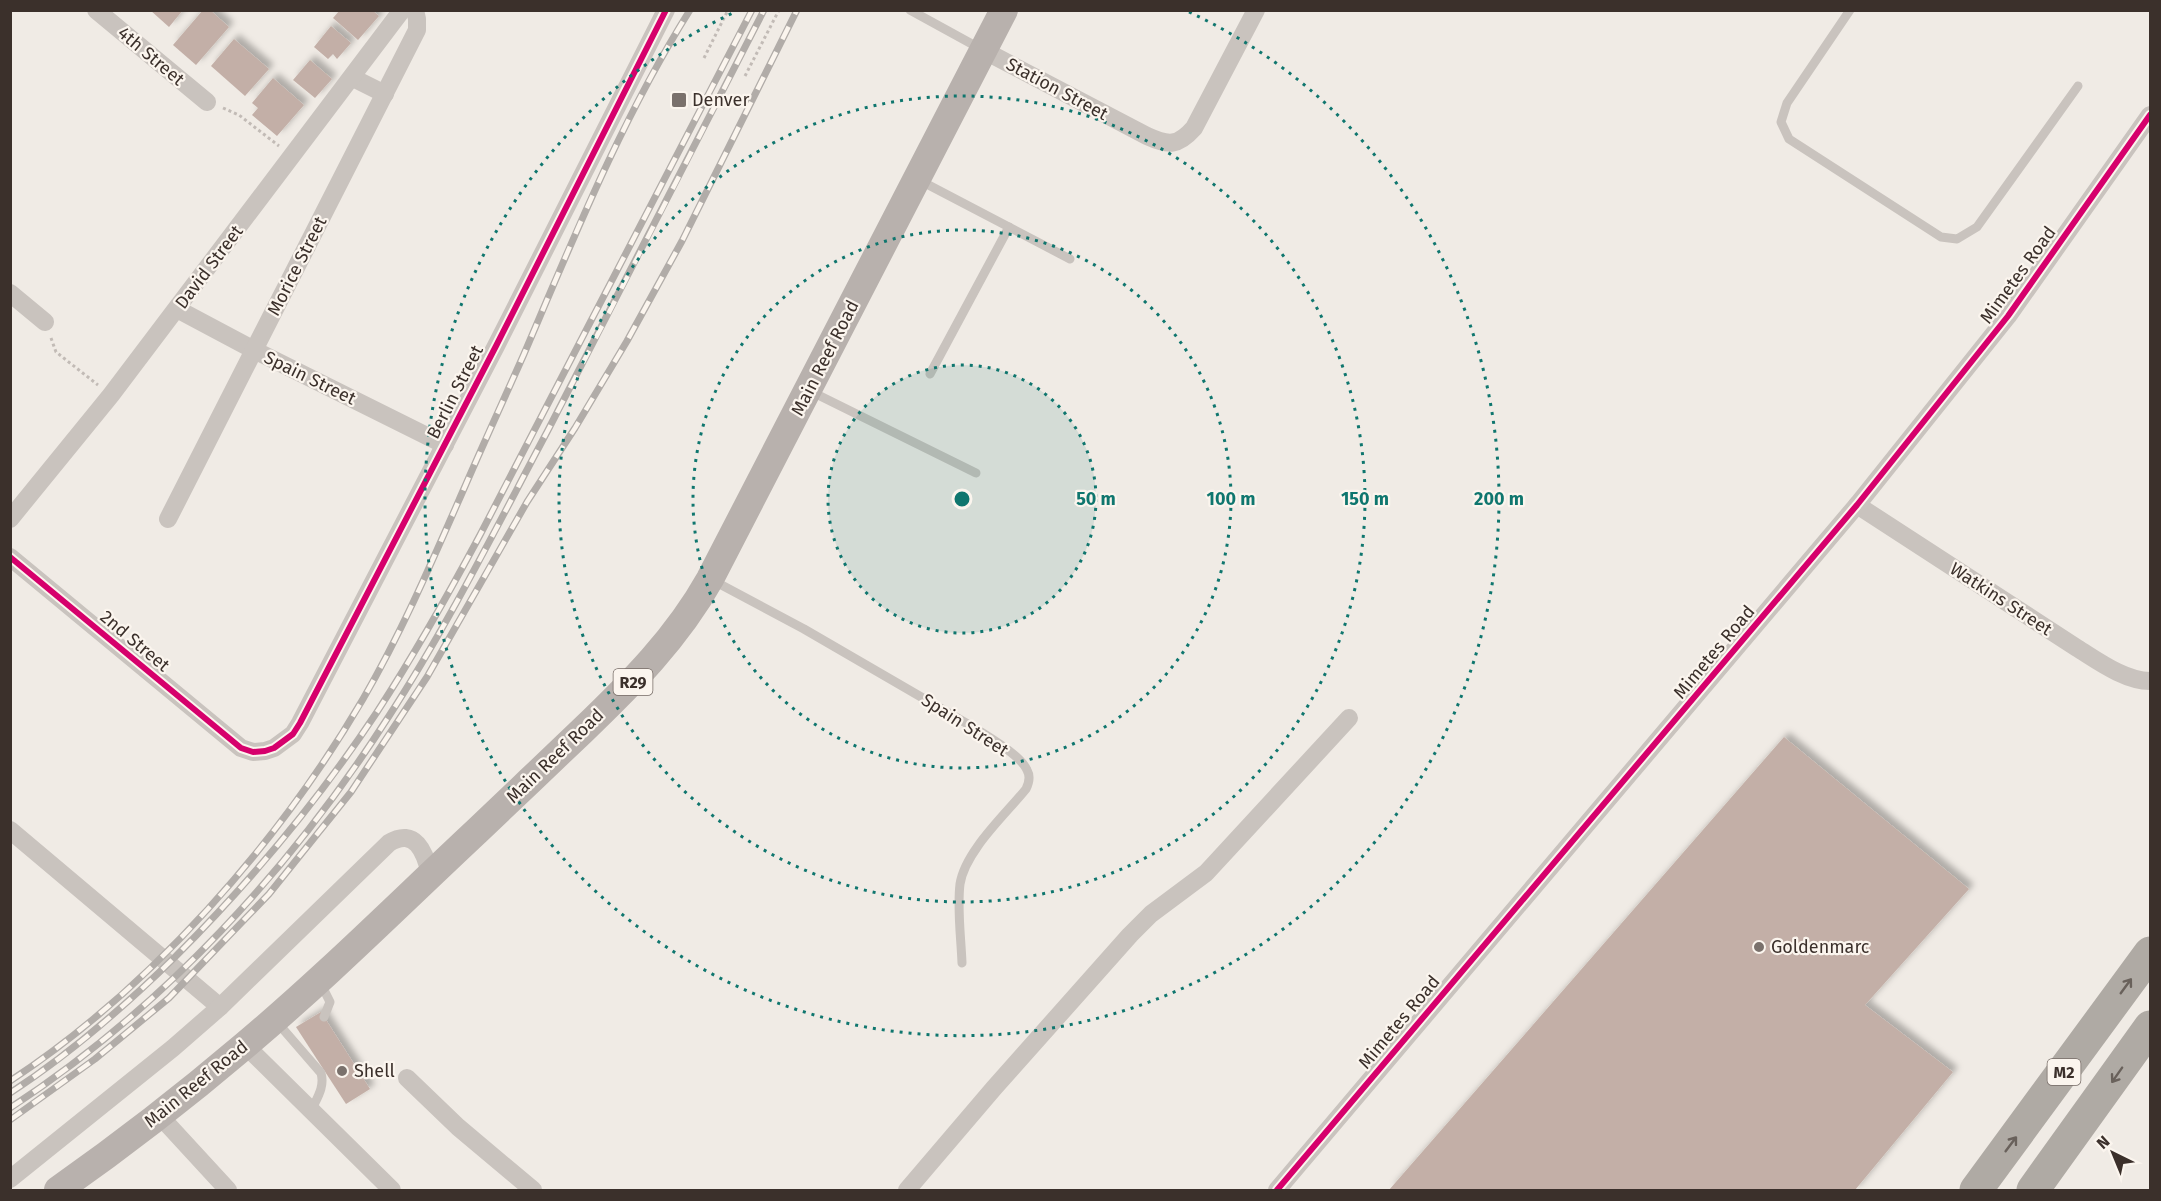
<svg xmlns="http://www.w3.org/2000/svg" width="2161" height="1201" viewBox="0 0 2161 1201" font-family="'Fira Sans',sans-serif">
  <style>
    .building { fill: #c3afa7; filter: url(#shadow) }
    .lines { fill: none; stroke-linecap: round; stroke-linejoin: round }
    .path { stroke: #c2bbb6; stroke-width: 3; stroke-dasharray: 3 3; stroke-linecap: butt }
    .lane { stroke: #c9c3be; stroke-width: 9 }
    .street { stroke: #c9c3be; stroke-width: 18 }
    .primary { stroke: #b8b1ad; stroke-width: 28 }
    .highway { stroke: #afaaa4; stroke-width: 33 }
    .rail-casing { stroke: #b1aca8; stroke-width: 7 }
    .rail { stroke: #fbf5ee; stroke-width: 4.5; stroke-dasharray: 14; stroke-linecap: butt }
    .cycleway-casing { stroke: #fbf5ee; stroke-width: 10 }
    .cycleway { stroke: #d6006c; stroke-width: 6 }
    .oneway { stroke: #69615b }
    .ring { fill: none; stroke: #0f766e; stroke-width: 3; stroke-dasharray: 3 6 }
    .poi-dot { fill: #7a716c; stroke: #fbf5ee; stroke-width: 2 }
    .labels { text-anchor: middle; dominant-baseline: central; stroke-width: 4.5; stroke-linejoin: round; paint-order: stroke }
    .shield { fill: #fbf5ee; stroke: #756b66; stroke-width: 1.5 }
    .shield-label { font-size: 16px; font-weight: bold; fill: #3b302b }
    .street-label { font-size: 18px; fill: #3b302b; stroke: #fbf5ee }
    .poi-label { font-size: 18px; fill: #3b302b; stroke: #fbf5ee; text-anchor: start }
    .centre { fill: #0f766e; stroke: #fbf5ee; stroke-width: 3 }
    .ring-label { font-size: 18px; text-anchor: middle; font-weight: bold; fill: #0f766e; stroke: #fbf5ee; stroke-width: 4.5; stroke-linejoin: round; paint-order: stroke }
  </style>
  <defs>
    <filter id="shadow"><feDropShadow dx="5" dy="-5" stdDeviation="3" flood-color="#0004"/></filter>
  </defs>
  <rect width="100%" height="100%" fill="#f0ebe5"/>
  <g class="building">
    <polygon points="150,10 183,10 169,27"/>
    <polygon points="203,10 210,10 229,27 196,65 173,45"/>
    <polygon points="340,10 372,10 379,16 358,40 333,18"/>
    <polygon points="331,26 351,43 337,59 333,54 328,59 314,47"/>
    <polygon points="234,39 269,69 245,96 211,66"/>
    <polygon points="310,60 332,79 315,98 293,80"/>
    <polygon points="273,78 304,105 277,136 252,115 258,108 252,103"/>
    <polygon points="1784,737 1969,889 1865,1005 1953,1072 1855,1190 1389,1190"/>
    <polygon points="321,1012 370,1089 346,1104 296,1027"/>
  </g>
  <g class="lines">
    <g class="path">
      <polyline points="704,58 728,10"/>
      <polyline points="745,76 779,10"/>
      <polyline points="223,108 239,115 279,146"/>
      <polyline points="51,338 56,352 98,385"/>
    </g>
    <g class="lane">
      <polyline points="910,10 981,49"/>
      <polyline points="1850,10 1787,103 1781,122 1789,139 1941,237 1957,239 1977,227 2078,86"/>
      <polyline points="919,180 1070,259"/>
      <polyline points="930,374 1009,227"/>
      <polyline points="810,391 976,473"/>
      <path d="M714 581 804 629 978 730C992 739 1021 756 1027 770 1031 777 1029 783 1026 789 1006 814 965 851 960 884 957 909 961 937 962 963"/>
      <polyline points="321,984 330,1002 324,1017"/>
      <path d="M276 1021 321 1073C325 1087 317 1098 311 1111"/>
    </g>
    <g class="street">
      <polyline points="96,10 207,102"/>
      <path d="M983 50 1147 136C1169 146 1178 146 1194 128L1256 10"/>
      <polyline points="353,78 385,94"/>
      <polyline points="10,293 45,322"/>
      <polyline points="177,309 254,350 445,445"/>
      <path d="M1857 505 2077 648C2098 661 2125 681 2150 681"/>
      <polyline points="10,519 111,395 402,10"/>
      <polyline points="168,519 417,30 417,19 415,10"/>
      <polyline points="10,557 241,748 253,752 265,751 274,748 293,734 300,723 496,346 666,10"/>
      <polyline points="10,830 220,1007"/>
      <polyline points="245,1045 392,1190"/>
      <polyline points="407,1078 458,1127 533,1190"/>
      <polyline points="159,1115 228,1190"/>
      <path d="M10 1179 173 1048 220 1007 389 843C415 827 425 852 430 874"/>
      <polyline points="907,1190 994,1088 1130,935 1151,914 1206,873 1349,718"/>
      <polyline points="1277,1190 1857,505 2008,316 2150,115"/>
    </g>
    <path class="primary" d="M58 1190C122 1145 184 1097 244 1046 325 978 400 903 477 831 512 798 547 764 582 731 631 684 677 638 710 579L1004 10"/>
    <g class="highway">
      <polyline points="1976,1190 2150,953"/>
      <polyline points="2033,1190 2150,1027"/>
    </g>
    <g class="rail-casing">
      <g id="rail">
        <path d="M10 1081C150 989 279 843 363 699 403 630 434 557 466 484 485 440 505 397 524 354 574 237 622 118 690 10"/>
        <path d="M10 1093C70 1054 124 1007 175 957 250 882 318 801 377 712 414 655 448 595 480 535L752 10"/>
        <path d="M10 1108C163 1008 291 869 389 716 448 625 496 528 547 432 620 292 692 151 764 10"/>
        <polyline points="10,1120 95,1059 169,998 269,894 351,792 427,677 527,502 575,428 627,341 682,241 797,10"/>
      </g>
    </g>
    <use href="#rail" class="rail"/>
    <g class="cycleway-casing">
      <g id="cycleway">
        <polyline points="10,557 241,748 253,752 265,751 274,748 293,734 300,723 496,346 666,10"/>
        <polyline points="1277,1190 1857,505 2008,316 2150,115"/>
      </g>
    </g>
    <use href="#cycleway" class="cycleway"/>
  </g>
  <defs><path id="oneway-shaft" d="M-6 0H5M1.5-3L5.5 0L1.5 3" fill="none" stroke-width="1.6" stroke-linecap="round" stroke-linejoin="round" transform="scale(1.5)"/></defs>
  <g class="oneway">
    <use href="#oneway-shaft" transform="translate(2126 986) rotate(-54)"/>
    <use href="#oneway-shaft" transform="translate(2117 1075) rotate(125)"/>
    <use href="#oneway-shaft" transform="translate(2011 1144) rotate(-53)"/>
  </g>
  <circle cx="962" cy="499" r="134" fill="#0f766e" fill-opacity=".12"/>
  <g class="ring">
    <circle cx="962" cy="499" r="134"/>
    <circle cx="962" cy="499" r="269"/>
    <circle cx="962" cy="499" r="403"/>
    <path d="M1189 12A537 537 0 1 1 735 12"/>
  </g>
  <g class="poi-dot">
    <rect x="671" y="92" width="16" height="16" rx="3"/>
    <circle cx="1759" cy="947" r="6"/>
    <circle cx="342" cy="1071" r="6"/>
  </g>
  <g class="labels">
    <g class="shield">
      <rect x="613.5" y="669" width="39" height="26" rx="4.5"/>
      <rect x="2047.5" y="1059" width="33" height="26" rx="4.5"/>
    </g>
    <g class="shield-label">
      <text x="633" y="682">R29</text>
      <text x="2064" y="1072">M2</text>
    </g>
    <g class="street-label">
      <text transform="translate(151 56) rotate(40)">4th Street</text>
      <text transform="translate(1057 89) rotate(28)">Station Street</text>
      <text transform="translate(297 266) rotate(-63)">Morice Street</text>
      <text transform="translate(209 267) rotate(-53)">David Street</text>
      <text transform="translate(2018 275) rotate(-54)">Mimetes Road</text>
      <text transform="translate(825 358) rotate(-63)">Main Reef Road</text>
      <text transform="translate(310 378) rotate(26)">Spain Street</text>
      <text transform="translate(455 392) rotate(-63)">Berlin Street</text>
      <text transform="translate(2001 599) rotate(33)">Watkins Street</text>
      <text transform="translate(135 641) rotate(40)">2nd Street</text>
      <text transform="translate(1714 652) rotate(-50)">Mimetes Road</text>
      <text transform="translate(965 725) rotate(33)">Spain Street</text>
      <text transform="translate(555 756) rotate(-44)">Main Reef Road</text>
      <text transform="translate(1399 1022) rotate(-50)">Mimetes Road</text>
      <text transform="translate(196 1084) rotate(-39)">Main Reef Road</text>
    </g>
    <g class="poi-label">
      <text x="692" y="100">Denver</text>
      <text x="1771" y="947">Goldenmarc</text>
      <text x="354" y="1071">Shell</text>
    </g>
  </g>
  <circle cx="962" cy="499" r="9" class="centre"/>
  <g class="ring-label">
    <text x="1096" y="505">50 m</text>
    <text x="1231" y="505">100 m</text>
    <text x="1365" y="505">150 m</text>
    <text x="1499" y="505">200 m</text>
  </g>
  <rect width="2161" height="1201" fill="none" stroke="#3b302b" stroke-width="24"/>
  <g transform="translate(2113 1153) rotate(317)" stroke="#fbf5ee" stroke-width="4.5" paint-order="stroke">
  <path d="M0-4.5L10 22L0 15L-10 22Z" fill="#3b302b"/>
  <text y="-9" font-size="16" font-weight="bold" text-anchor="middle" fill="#3b302b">N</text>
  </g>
</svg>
